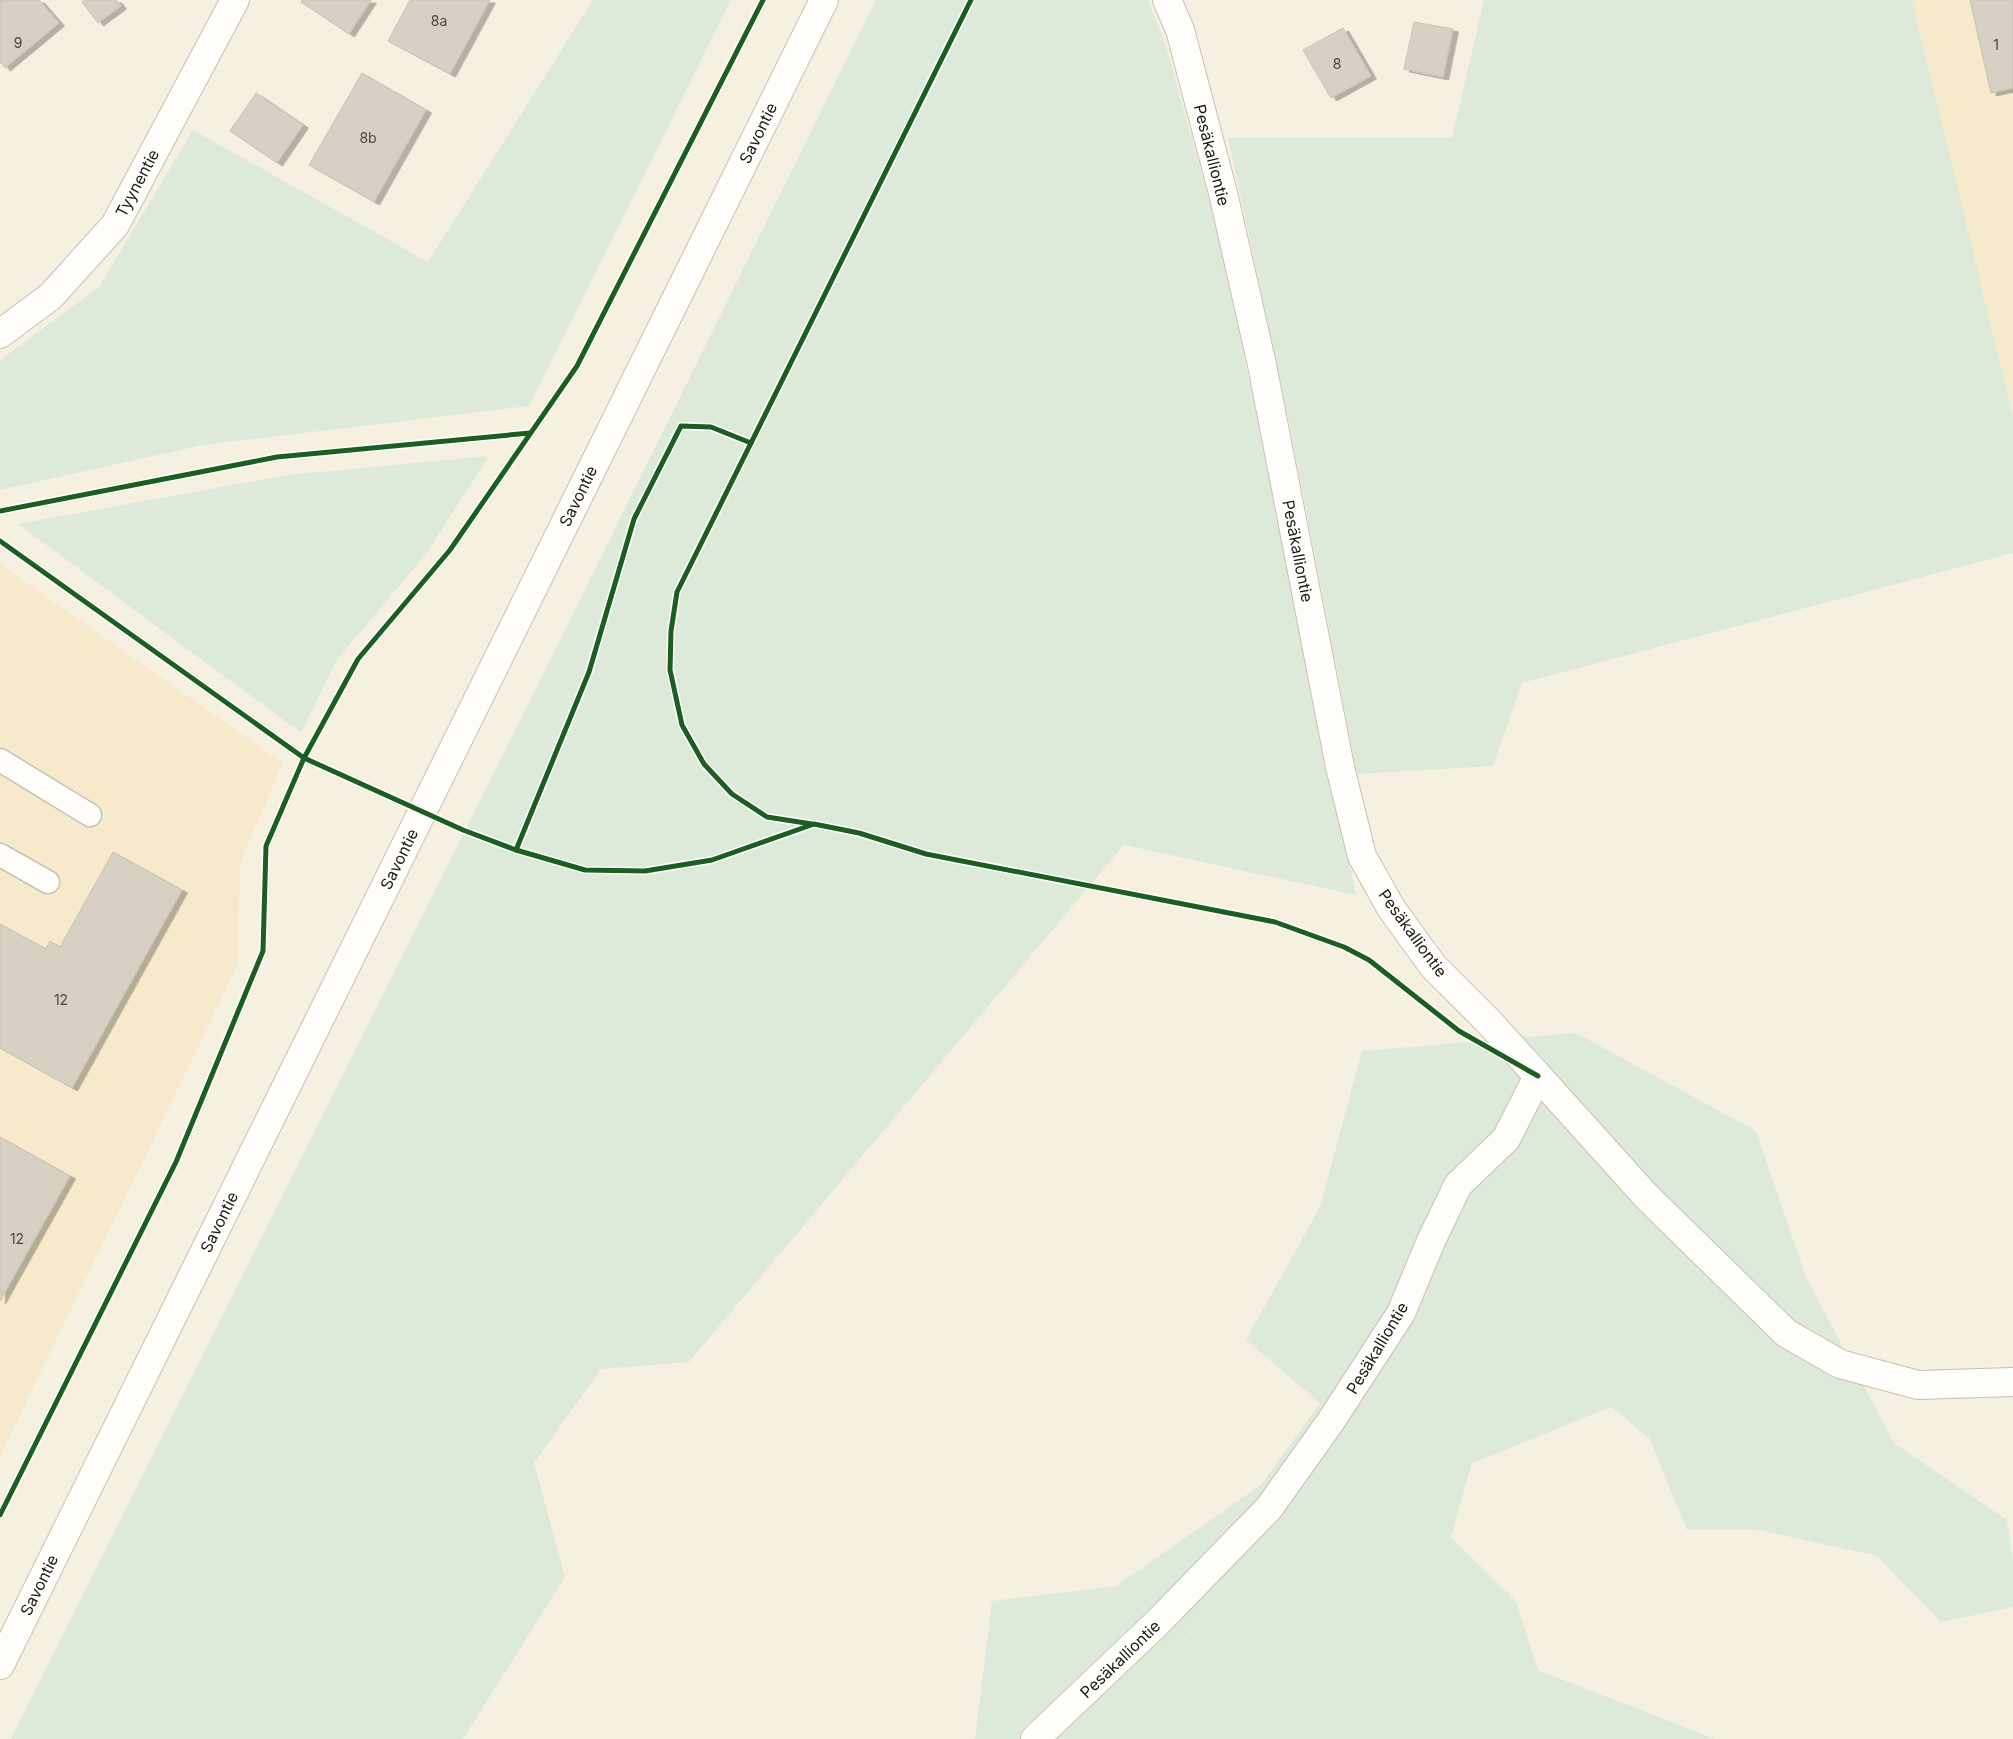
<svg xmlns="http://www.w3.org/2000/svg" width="2013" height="1739" viewBox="0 0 2013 1739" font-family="Inter,sans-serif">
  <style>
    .built { fill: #f7eacc }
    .green { fill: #deead9; fill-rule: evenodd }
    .building { fill: #d8d0c3; stroke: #c9c1b5; filter: url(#shadow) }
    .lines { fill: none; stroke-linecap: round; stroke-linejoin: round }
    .lane-casing { stroke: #c6c1b3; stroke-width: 25 }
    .street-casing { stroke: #c6c1b3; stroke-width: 30 }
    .secondary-casing { stroke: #c6c1b3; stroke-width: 30 }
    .lane { stroke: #fefdfa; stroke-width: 22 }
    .street { stroke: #fefdfa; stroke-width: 28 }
    .secondary { stroke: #fefdfa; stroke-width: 28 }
    .cycleway-casing { stroke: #fff; stroke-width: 8 }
    .cycleway { stroke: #1b5e20; stroke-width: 5 }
    .labels { text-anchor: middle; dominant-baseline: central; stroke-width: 4; stroke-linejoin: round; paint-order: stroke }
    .number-label { font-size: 14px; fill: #4c473a }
    .street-label { font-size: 16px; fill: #1e190c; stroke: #fff }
  </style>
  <defs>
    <filter id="shadow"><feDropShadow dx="5.5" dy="3" stdDeviation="0" flood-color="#0004"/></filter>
  </defs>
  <rect width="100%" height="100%" fill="#f6f0e0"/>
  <g class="built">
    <polygon points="1912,0 2013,0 2013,416 1943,131"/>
    <polygon points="0,564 283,763 240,863 238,965 0,1456"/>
  </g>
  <g class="green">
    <polygon points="593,0 731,0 529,406 203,445 0,490 0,360 99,287 193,130 428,262"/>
    <polygon points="876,0 1148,0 1166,46 1219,235 1356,895 1124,845 689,1362 601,1369 534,1463 565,1577 463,1739 11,1739 524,713"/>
    <polygon points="1484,0 1912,0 2013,416 2013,553 1522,683 1493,766 1357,774 1291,432 1228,138 1452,138"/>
    <polygon points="489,456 426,554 336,661 301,733 18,524 288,475"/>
    <path d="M1576 1033 1756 1131 1806 1277 1894 1443 2007 1520 2013 1560V1607L1941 1622 1877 1556 1758 1530H1687L1650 1439 1611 1407 1472 1463 1451 1537 1516 1601 1538 1670 1715 1739H975L992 1601 1116 1586 1261 1485 1320 1403 1246 1340 1320 1207 1362 1051ZM1260 1560 1180 1644V1643Z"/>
  </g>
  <g class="building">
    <polygon points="0,0 39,0 59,23 5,68 0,62"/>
    <polygon points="85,0 116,0 121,6 98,23 82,2"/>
    <polygon points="302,0 371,0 349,34 301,2"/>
    <polygon points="410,0 490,0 450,74 388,41"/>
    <polygon points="1970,0 2013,0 2013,88 1991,93"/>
    <polygon points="1414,22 1453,29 1443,77 1404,69"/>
    <polygon points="1343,28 1371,76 1331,98 1303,50"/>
    <polygon points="362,73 426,110 374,202 309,165"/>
    <polygon points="256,93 303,125 277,163 230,131"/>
    <polygon points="113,852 182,890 72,1088 0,1048 0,924 46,949 50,941 60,947"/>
    <polygon points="0,1137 70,1176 0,1301"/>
  </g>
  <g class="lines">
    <g class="lane-casing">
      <g id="lane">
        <polyline points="0,760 90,815"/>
        <polyline points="0,855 48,882"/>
      </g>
    </g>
    <g class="street-casing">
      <g id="street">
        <polyline points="0,334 51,296 115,225 235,0"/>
        <polyline points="1538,1076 1647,1197 1786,1333 1840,1364 1918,1385 2013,1382"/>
        <polyline points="1035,1739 1158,1622 1269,1508 1331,1421 1401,1313 1431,1241 1458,1185 1506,1139 1538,1076 1489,1022 1433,966 1391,908 1362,856 1340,767 1262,365 1223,193 1180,30 1167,0"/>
      </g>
    </g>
    <g class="secondary-casing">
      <polyline id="secondary" points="0,1665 824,0"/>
    </g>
    <use href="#lane" class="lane"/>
    <use href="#street" class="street"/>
    <use href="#secondary" class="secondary"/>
    <g class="cycleway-casing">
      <g id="cycleway">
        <polyline points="0,511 277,457 530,433"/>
        <polyline points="0,541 304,758 463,830 516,850 585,870 645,871 712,860 814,824 859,833 926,854 1275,922 1344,947 1369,960 1459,1031 1538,1076"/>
        <polyline points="812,824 767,817 732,794 704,764 682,725 670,670 671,631 677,592 971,0"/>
        <polyline points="516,850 589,672 634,519 681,426 711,427 751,443"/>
        <polyline points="0,1515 176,1162 263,951 266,846 304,758 358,659 450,550 577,366 763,0"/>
      </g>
    </g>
    <use href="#cycleway" class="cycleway"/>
  </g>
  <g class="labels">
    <g class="number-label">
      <text x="439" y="20">8a</text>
      <text x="18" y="42">9</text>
      <text x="1996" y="44">1</text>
      <text x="1337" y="63">8</text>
      <text x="368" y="137">8b</text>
      <text x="61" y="999">12</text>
      <text x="17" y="1238">12</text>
    </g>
    <g class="street-label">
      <text transform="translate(758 133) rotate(-64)">Savontie</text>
      <text transform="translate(1212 155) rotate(76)">Pesäkalliontie</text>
      <text transform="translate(137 183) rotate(-62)">Tyynentie</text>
      <text transform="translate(578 496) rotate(-64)">Savontie</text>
      <text transform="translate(1298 551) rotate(79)">Pesäkalliontie</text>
      <text transform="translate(399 859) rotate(-64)">Savontie</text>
      <text transform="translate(1413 933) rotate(54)">Pesäkalliontie</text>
      <text transform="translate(219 1222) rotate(-64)">Savontie</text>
      <text transform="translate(1377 1348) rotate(-59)">Pesäkalliontie</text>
      <text transform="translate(39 1585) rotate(-64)">Savontie</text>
      <text transform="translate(1120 1659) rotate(-44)">Pesäkalliontie</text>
    </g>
  </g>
</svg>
